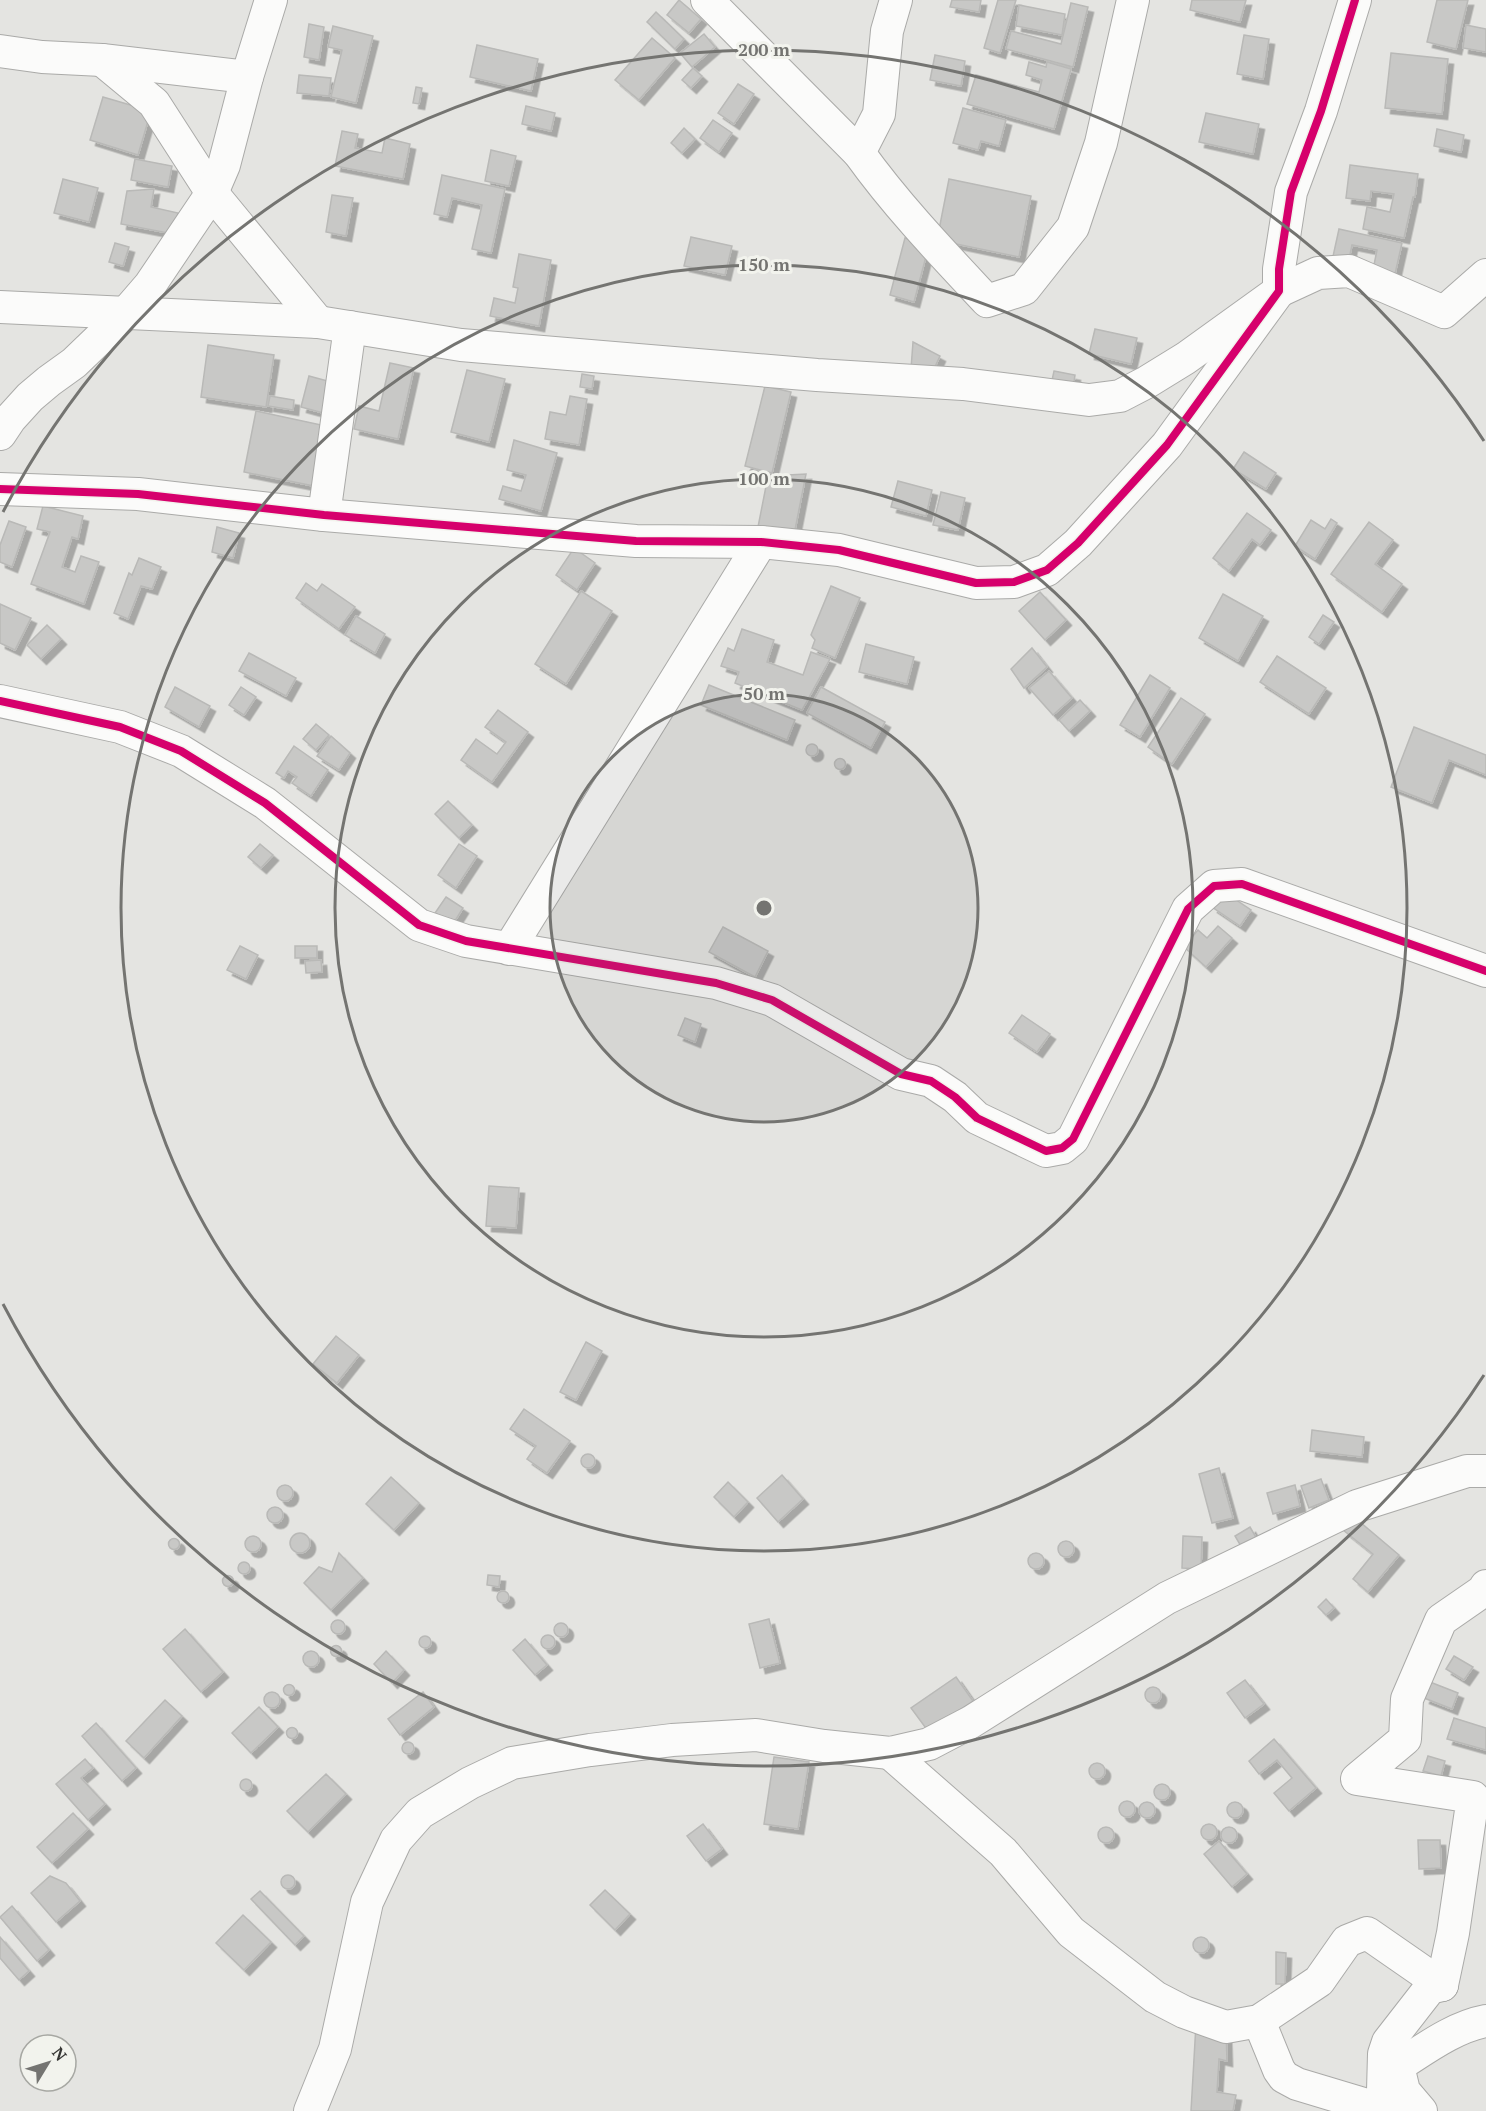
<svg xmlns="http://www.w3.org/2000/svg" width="1486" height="2111" viewBox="0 0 1486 2111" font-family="'PT Serif',serif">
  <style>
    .building { fill: #c8c8c6; stroke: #b9b9b7; stroke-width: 1.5; filter: url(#shadow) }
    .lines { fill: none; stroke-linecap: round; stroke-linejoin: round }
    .street-casing { stroke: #aaaaa8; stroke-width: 34 }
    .street { stroke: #fbfbfa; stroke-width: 32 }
    .cycleway-casing { stroke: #f2f3ed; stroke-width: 11 }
    .cycleway { stroke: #d6006c; stroke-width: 8 }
    .ring { fill: none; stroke: #747471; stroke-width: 3 }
    .centre { fill: #747471; stroke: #f2f3ed; stroke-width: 3 }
    .ring-label { font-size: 18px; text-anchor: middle; font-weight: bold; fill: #747471; stroke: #f2f3ed; stroke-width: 6; stroke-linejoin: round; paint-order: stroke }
  </style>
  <defs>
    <filter id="shadow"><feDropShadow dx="5.5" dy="5.5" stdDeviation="0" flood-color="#0004"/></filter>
  </defs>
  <rect width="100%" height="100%" fill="#e4e4e1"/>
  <g class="building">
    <polygon points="679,0 701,19 689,33 667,15"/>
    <polygon points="952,0 981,0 979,12 950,7"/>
    <polygon points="998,0 1016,0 1000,53 984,48"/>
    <polygon points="1192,0 1246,0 1240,22 1190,10"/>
    <polygon points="1437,0 1468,0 1456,49 1427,42"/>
    <polygon points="1071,3 1088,7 1073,67 1006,49 1011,31 1061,44"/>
    <polygon points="1019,5 1065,14 1062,35 1016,26"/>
    <polygon points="656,12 684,39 675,49 647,22"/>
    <polygon points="309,24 324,27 319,60 304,57"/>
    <polygon points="1466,25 1486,29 1486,52 1463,48"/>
    <polygon points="333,26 373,36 356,103 331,97 342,50 328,47"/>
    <polygon points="704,34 715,47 692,67 680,53"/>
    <polygon points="1244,35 1269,39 1263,79 1237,74"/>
    <polygon points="652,38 675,58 639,100 615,80"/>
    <polygon points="477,45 538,59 531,91 470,77"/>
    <polygon points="1391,53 1448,59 1442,114 1385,108"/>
    <polygon points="935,55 965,61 961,86 930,80"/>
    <polygon points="1029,62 1046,67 1047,62 1071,69 1054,129 967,104 976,75 1039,92 1042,80 1026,75"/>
    <polygon points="693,68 702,76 691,88 682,80"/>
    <polygon points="299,75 331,78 329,96 297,93"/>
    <polygon points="738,84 754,94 734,124 718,113"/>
    <polygon points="416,87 422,88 419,104 413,103"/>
    <polygon points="103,97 151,111 138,155 90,140"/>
    <polygon points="526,106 555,113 551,131 522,124"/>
    <polygon points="963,108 1006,120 999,146 981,141 978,150 953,143"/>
    <polygon points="1206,113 1259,124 1253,154 1199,142"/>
    <polygon points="713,120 732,133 719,152 700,138"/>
    <polygon points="684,128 695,139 682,153 671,143"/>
    <polygon points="1437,129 1464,135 1461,152 1434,146"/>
    <polygon points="342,131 358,134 355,148 382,153 385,138 410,144 403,179 335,166"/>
    <polygon points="491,150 516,156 509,186 485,181"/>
    <polygon points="135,159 172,166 168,187 131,180"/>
    <polygon points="1350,165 1418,174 1415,197 1413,197 1404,238 1363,229 1367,207 1390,212 1394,194 1371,191 1370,201 1346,198"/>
    <polygon points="442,175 505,189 491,253 472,249 482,205 452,198 447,217 434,214"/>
    <polygon points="63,179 98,188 89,222 54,213"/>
    <polygon points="949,179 1031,196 1019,257 937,240"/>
    <polygon points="154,189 151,207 178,213 173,234 121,224 127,191"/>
    <polygon points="332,195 353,198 346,236 326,232"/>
    <polygon points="1339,229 1402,243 1395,274 1373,270 1377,250 1352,245 1348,264 1332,261"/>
    <polygon points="691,237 732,246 725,275 684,266"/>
    <polygon points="905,238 929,245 914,302 890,295"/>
    <polygon points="115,243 129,247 123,266 109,262"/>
    <polygon points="519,254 551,260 539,326 490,316 494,298 515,303 518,288 513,287"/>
    <polygon points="1095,329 1137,338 1131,364 1089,354"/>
    <polygon points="913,342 940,356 933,371 911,369"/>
    <polygon points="208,345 274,355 266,407 201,397"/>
    <polygon points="390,363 414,368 398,439 354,429 359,406 379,411"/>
    <polygon points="467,370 505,379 489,442 451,432"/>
    <polygon points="1054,371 1075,375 1073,389 1051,385"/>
    <polygon points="582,374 594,376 592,389 580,387"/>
    <polygon points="309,376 335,383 327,414 301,407"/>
    <polygon points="765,386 791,392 772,473 745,466"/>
    <polygon points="270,396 294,400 293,410 268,406"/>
    <polygon points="570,396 587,399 579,445 545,439 550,412 566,415"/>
    <polygon points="256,411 326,426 314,486 244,472"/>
    <polygon points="514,440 557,453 541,511 499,499 503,486 521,491 526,475 507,470"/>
    <polygon points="1244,452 1276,473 1266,489 1233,469"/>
    <polygon points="806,474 794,535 758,527 768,476"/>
    <polygon points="898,481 932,490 926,516 891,507"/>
    <polygon points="941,492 965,498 958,530 933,525"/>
    <polygon points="43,506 83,516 78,539 72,537 62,567 75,572 81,556 99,562 84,604 31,584 50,532 37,529"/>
    <polygon points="1247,513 1271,530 1260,545 1252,539 1229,571 1213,558"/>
    <polygon points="1331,519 1337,523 1315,559 1295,546 1311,520 1325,529"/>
    <polygon points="9,521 26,527 12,567 0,562 0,545"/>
    <polygon points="1369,522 1393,540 1375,564 1402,584 1382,612 1331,574"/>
    <polygon points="217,527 239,533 233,558 212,552"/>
    <polygon points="574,548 595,563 577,590 556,575"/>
    <polygon points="139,558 161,567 152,589 141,586 128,619 114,613 129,573 132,575"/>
    <polygon points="306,583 317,591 322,584 355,607 339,629 296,598"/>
    <polygon points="831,586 860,598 835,658 812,648 815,640 811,635"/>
    <polygon points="581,591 612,611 566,684 535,664"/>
    <polygon points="1040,592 1066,620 1045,640 1019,611"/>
    <polygon points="1223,594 1263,616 1238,661 1199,638"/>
    <polygon points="0,604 31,618 15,650 0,643"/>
    <polygon points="1323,615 1334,622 1319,644 1309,637"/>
    <polygon points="356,616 385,634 375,653 345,635"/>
    <polygon points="47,625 61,639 41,659 27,645"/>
    <polygon points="742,629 774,640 767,662 803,675 811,652 830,659 802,710 735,683 739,672 721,666 728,648 734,651"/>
    <polygon points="866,644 914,657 907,684 859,672"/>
    <polygon points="1032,648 1047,667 1024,688 1011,669"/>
    <polygon points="249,653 296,678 286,696 239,671"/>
    <polygon points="1277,656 1326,688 1309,714 1260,682"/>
    <polygon points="1049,671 1072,698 1053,715 1029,688"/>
    <polygon points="1150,675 1170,688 1140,737 1120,725"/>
    <polygon points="709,685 795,720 787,740 701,705"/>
    <polygon points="175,687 210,706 199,727 165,707"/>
    <polygon points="241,687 256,697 244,715 229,705"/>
    <polygon points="821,687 885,722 871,748 807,713"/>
    <polygon points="1181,698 1205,714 1172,764 1148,747"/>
    <polygon points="1080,700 1090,711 1069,731 1059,720"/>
    <polygon points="498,710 528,732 492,782 461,760 476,739 497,754 506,742 485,727"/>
    <polygon points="316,724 329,735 316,750 303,739"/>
    <polygon points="1414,727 1486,755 1486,775 1449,760 1432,803 1391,787"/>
    <polygon points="331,736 350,753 339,770 317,756"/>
    <circle cx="812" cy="750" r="6"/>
    <polygon points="294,746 328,770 311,796 292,783 297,777 288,771 284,778 276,773"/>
    <circle cx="840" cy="764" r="5.5"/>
    <polygon points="448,801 472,825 459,838 435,814"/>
    <polygon points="260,844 273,855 261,868 248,857"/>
    <polygon points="459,844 477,856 456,888 438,875"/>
    <polygon points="1223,891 1251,910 1240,926 1212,907"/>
    <polygon points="446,897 463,908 453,924 435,913"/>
    <polygon points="1218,926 1232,938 1206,967 1184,947 1198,930 1207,938"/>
    <polygon points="723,927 768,951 755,977 709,952"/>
    <polygon points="240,946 258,955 246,979 227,970"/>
    <rect x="295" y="946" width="22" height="12"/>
    <polygon points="321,960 322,972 306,973 305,961"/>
    <polygon points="1022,1015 1050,1034 1037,1052 1009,1033"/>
    <polygon points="685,1018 701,1024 695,1042 678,1035"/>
    <polygon points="489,1186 519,1188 516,1228 486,1226"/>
    <polygon points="336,1336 359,1355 337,1383 313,1364"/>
    <polygon points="586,1342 602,1351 576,1400 560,1392"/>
    <polygon points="524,1409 570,1441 547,1473 527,1459 536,1446 510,1429"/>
    <polygon points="1312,1430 1364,1437 1362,1457 1310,1451"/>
    <circle cx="588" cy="1461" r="7"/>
    <polygon points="1219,1468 1233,1518 1212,1523 1199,1474"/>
    <polygon points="782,1475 803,1499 778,1522 757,1498"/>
    <polygon points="391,1477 419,1503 394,1530 366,1504"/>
    <polygon points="1321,1479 1329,1500 1309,1508 1301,1486"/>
    <polygon points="728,1482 748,1502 734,1517 714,1497"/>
    <circle cx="285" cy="1493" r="8"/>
    <polygon points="1295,1485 1300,1506 1273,1514 1267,1493"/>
    <circle cx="275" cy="1515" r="8"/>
    <polygon points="1354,1517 1399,1555 1368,1592 1353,1579 1373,1554 1343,1530"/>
    <polygon points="1250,1527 1257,1539 1242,1548 1235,1536"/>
    <circle cx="300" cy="1543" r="10"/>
    <polygon points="1183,1536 1202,1537 1201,1569 1182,1568"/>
    <circle cx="253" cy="1544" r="8"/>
    <circle cx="174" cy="1544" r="5.5"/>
    <circle cx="1066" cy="1549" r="8"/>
    <polygon points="339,1553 363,1578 331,1610 304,1583 319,1567 332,1572"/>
    <circle cx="1036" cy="1561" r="8"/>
    <circle cx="244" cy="1568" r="6"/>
    <polygon points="488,1575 500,1576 499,1587 487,1585"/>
    <circle cx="228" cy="1581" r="5.5"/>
    <circle cx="503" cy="1597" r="6"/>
    <polygon points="1326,1599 1334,1608 1326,1615 1318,1607"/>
    <polygon points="769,1619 780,1663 760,1668 749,1624"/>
    <circle cx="338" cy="1627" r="7"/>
    <circle cx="561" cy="1630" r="7"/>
    <polygon points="185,1629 223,1672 201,1692 163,1649"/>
    <circle cx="548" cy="1642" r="7"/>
    <circle cx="425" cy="1642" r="6"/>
    <polygon points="525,1639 547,1665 535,1675 513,1650"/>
    <circle cx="336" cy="1651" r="5.5"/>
    <polygon points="386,1651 404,1670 392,1683 374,1664"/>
    <circle cx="311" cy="1659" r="8"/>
    <polygon points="1454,1656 1473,1667 1464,1680 1446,1669"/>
    <polygon points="956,1677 973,1701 928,1731 911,1708"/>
    <polygon points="1245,1680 1264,1704 1245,1718 1227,1693"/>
    <polygon points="1430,1682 1458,1693 1452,1709 1424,1698"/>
    <circle cx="289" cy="1690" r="5.5"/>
    <circle cx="1153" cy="1695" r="8"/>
    <circle cx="272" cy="1700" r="8"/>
    <polygon points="423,1692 434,1707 400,1735 388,1719"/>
    <polygon points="165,1700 182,1716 144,1758 126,1741"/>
    <polygon points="259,1707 278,1727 251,1753 232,1733"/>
    <polygon points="1454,1718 1486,1728 1486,1750 1447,1739"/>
    <polygon points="96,1723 136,1768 122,1781 82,1736"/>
    <circle cx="292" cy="1733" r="5.5"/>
    <polygon points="1274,1739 1316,1788 1289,1811 1274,1793 1292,1778 1277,1760 1259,1774 1249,1761"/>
    <circle cx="408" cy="1748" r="6"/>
    <polygon points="1428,1756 1445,1761 1441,1776 1423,1771"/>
    <polygon points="774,1757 809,1762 798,1829 764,1824"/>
    <polygon points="85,1759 93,1768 81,1778 105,1804 88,1820 56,1784"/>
    <circle cx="1097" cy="1771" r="8"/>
    <polygon points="326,1774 346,1794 308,1832 287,1811"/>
    <circle cx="246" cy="1785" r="6"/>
    <circle cx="1162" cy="1792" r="8"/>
    <circle cx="1127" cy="1809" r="8"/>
    <circle cx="1147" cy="1810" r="8"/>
    <circle cx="1235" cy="1810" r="8"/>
    <polygon points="73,1813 88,1829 52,1863 37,1847"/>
    <polygon points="703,1824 722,1849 706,1861 687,1836"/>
    <circle cx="1209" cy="1832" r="8"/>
    <circle cx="1106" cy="1835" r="8"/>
    <circle cx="1229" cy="1835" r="8"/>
    <polygon points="1418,1840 1440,1840 1441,1868 1419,1869"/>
    <polygon points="1219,1841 1247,1874 1232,1887 1204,1854"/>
    <circle cx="288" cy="1882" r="7"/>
    <polygon points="50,1876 66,1883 80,1901 56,1922 31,1893"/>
    <polygon points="605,1890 630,1914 615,1930 590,1905"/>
    <polygon points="260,1891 304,1936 295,1945 251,1899"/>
    <polygon points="12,1906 49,1950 37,1961 0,1917"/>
    <polygon points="243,1915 271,1942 244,1970 216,1943"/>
    <polygon points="0,1937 29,1971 19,1980 0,1958"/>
    <circle cx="1201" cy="1945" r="8"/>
    <polygon points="1276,1952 1286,1953 1285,1984 1276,1984"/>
    <polygon points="1196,2024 1226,2030 1227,2061 1219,2059 1217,2092 1236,2095 1233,2111 1191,2111"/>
  </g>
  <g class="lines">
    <g class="street-casing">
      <g id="street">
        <path d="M707 0 859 153C897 206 943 254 987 301L1024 289 1073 227 1101 143 1133 0"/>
        <polyline points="0,51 42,57 102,60 247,77"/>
        <polyline points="102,60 154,103 212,193 318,322"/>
        <polyline points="859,153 879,114 887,31 896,0"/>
        <polyline points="0,307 318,322 461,345 817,375 963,384 1089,400 1120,396 1147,382 1186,358 1279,291 1318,273 1349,271 1444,312 1486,275"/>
        <polyline points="0,434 10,419 30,397 49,381 74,363 125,314 150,285 212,193 224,165 247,77 271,0"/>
        <polyline points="0,489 138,494 324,515 636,541 761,542 839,550 976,583 1014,582 1047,570 1078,543 1167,445 1279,291 1279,269 1291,192 1321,111 1355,0"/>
        <polyline points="324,515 350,327"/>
        <polyline points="0,701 120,727 181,751 265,803 419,925 466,941 716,983 772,1000 901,1074 931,1081 955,1097 977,1118 1046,1151 1062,1148 1073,1139 1188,909 1214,886 1242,884 1486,971"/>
        <polyline points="509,949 761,542"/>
        <polyline points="890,1753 1003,1852 1071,1932 1155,1997 1184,2012 1226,2027 1259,2021 1319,1981 1347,1941 1367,1933 1442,1985"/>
        <polyline points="1442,1985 1453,1933 1473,1797 1357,1779 1405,1739 1407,1699 1441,1620 1483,1591 1486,1586"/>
        <polyline points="1259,2021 1279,2070 1284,2077 1297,2084 1387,2111"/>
        <polyline points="1383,2091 1384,2054 1388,2042 1430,1988 1442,1985"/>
        <polyline points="310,2111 335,2049 367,1902 396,1840 420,1813 470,1783 512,1763 590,1750 672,1740 756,1735 824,1746 890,1753 929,1744 971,1722 1167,1598 1357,1506 1467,1471 1486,1471"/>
        <path d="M1421 2111 1404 2091 1398 2066C1425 2049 1454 2027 1486 2021"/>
      </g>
    </g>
    <use href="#street" class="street"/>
    <g class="cycleway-casing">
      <g id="cycleway">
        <polyline points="0,489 138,494 324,515 636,541 761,542 839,550 976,583 1014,582 1047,570 1078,543 1167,445 1279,291 1279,269 1291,192 1321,111 1355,0"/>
        <polyline points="0,701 120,727 181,751 265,803 419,925 466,941 716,983 772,1000 901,1074 931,1081 955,1097 977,1118 1046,1151 1062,1148 1073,1139 1188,909 1214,886 1242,884 1486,971"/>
      </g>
    </g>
    <use href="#cycleway" class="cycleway"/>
  </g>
  <circle cx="764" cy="908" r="214" fill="#747471" fill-opacity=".12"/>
  <g class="ring">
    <circle cx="764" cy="908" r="214"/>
    <circle cx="764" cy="908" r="429"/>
    <circle cx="764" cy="908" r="643"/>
    <path d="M1484 1375A858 858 0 0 1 3 1304M3 512A858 858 0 0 1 1484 441"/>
  </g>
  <circle cx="764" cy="908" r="9" class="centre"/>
  <g class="ring-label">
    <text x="764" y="56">200 m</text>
    <text x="764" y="271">150 m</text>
    <text x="764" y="485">100 m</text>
    <text x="764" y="700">50 m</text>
  </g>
  <g transform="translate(48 2063) rotate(52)"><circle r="28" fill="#f2f3ed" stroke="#a7a8a3" stroke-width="1.5"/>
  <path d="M0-4.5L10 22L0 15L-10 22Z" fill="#747471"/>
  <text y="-9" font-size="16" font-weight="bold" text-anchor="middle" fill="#373735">N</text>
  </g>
</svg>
